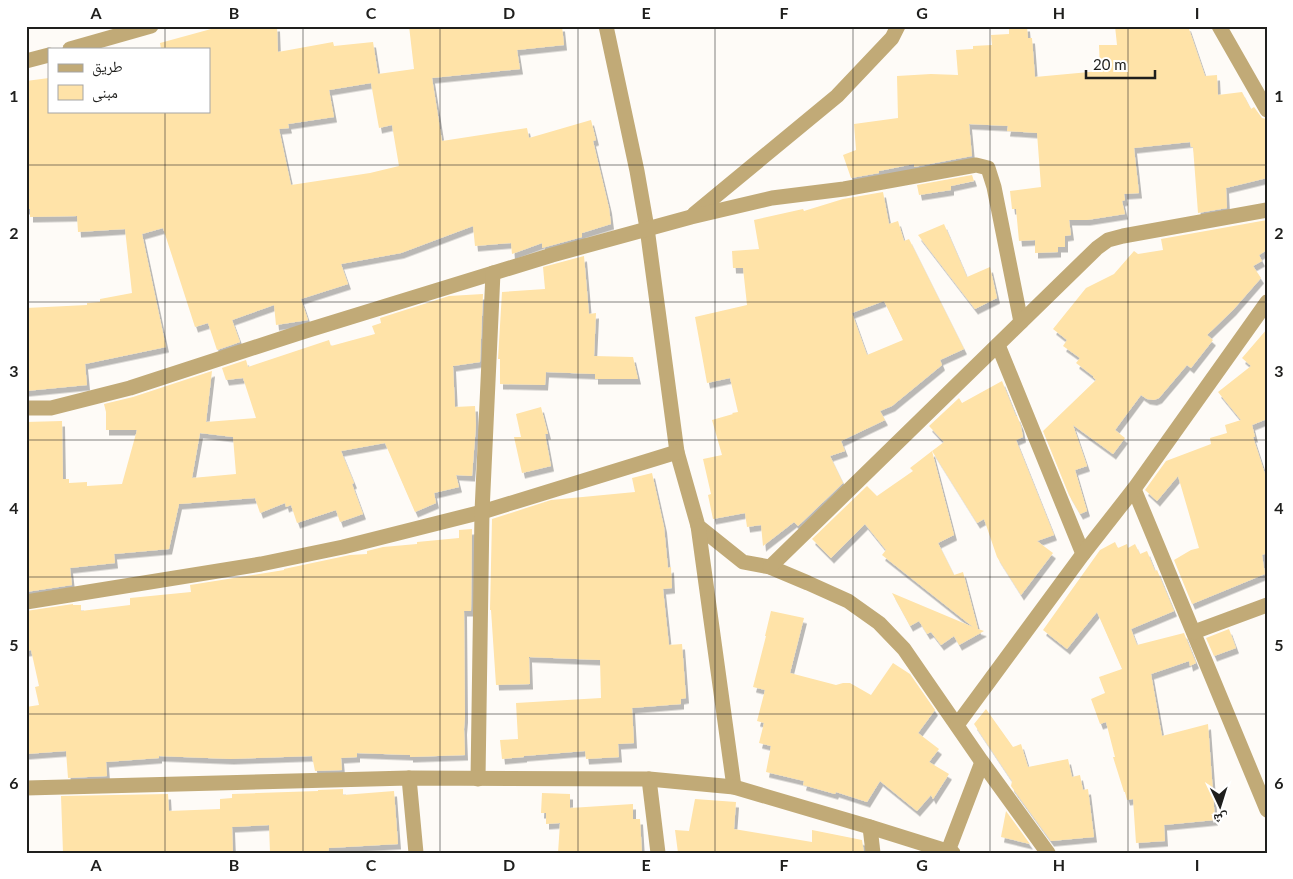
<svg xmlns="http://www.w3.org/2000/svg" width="1293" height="879" viewBox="0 0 1293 879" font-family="Lato,'Noto Naskh Arabic',sans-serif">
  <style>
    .building { fill: #ffe3a8; fill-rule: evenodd; filter: url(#shadow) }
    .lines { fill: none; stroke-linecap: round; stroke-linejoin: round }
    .minor { stroke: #c1aa77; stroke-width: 15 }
    .tertiary { stroke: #c1aa77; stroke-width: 15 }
    .grid { fill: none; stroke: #1f1f1d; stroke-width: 1; stroke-opacity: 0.55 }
    .neatline { fill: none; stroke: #1f1f1d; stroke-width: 2 }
    .grid-label { font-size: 16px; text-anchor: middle; font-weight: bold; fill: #1f1f1d }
  </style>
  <defs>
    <filter id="shadow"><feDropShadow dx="3" dy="5.5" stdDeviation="0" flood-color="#0004"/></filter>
  </defs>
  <rect width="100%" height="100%" fill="#fefbf7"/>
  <g class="building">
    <path d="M222 26H277L278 52 333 42 334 46 373 42 378 74 414 69 409 26H562L564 45 517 50 520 69 432 78 442 141 527 128 529 138 591 120 596 140 593 141 609 208 611 224 582 233V237L542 248V243L512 254 511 243 475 246 473 226 401 253 341 264 348 284 301 299 308 320 276 325 274 305 232 320 240 342 217 350 208 323 195 327 163 228 142 234 166 347 85 364 87 385 26 391V308L87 305V303L100 302V299L132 293 125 229 78 232 77 216 30 217V209H26V81L49 78V111H209V49H161L160 43ZM371 83 379 128 392 125 399 166 370 173 291 185 279 129 289 128 288 124 334 117 329 90Z"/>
    <polygon points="1009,26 1027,26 1028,38 1032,38 1035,77 1100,71 1099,45 1117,45 1115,26 1188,26 1205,76 1217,75 1218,95 1242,92 1251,109 1254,107 1262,118 1267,119 1267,178 1226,188 1227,208 1198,213 1193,147 1191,147 1190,142 1134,148 1139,193 1124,194 1125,200 1122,201 1125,214 1087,220 1069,220 1071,235 1065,236 1065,247 1058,247 1058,252 1035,253 1035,240 1019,241 1016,209 1012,209 1010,191 1041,187 1037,133 1007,131 1008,126 969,124 972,156 914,167 914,164 879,171 879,173 851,178 843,155 856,150 854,124 898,118 897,76 931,74 958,75 956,50 973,49 973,46 992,45 991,35 1009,34"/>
    <polygon points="972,175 974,181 951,186 951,190 919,195 917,185"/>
    <path d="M883 192 889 224 898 221 904 241 909 239 964 349 940 360 942 365 892 406 880 411 885 420 841 441 845 451 830 456 843 483 798 526 794 522 763 546 761 525 747 527 745 513 713 519 708 495 711 494 703 459 722 455 712 420 733 414 732 413 738 412 730 378 707 383 695 317 747 305 743 268H733L732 251 759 249 754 220 803 209 804 211 843 199ZM884 301 903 340 867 355 852 313Z"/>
    <polygon points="1267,220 1267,250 1259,255 1262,261 1253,266 1261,278 1233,310 1207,335 1213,340 1191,368 1187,365 1159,398 1154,400 1147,399 1141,395 1115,430 1125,438 1113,454 1073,425 1087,466 1075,470 1087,511 1080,514 1069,495 1043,431 1096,380 1093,377 1093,376 1076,363 1080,358 1063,346 1067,340 1053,329 1086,288 1114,274 1134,251 1138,254 1163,250 1161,239"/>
    <polygon points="944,224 967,277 990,267 997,298 975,309 918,235"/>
    <polygon points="584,256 589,314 596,313 594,356 633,357 638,379 595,379 595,374 546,372 545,385 500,384 500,359 498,359 502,292 545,289 543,267"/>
    <path d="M483 294 480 362 453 366 455 407 475 406 476 425 472 476 456 475 459 487 434 493 436 503 415 512 385 443 341 451 354 483 352 484 363 514 340 522 336 510 297 523 291 505 286 507 285 503 260 513 255 498 179 504 169 549 114 554 115 563 70 568 72 585 26 592V422L62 421 63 479H69V483L87 482V486L122 484 137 430H106V412L104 404 133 397 212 371 206 422 256 418 243 378 226 380 222 368 246 360 248 367 329 340 331 346 375 334 372 326 381 323 380 318 449 296ZM200 433 233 437 236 474 192 478Z"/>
    <polygon points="1267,329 1267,419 1252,425 1255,437 1253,437 1267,480 1267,553 1262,555 1265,574 1192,604 1174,560 1191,550 1199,548 1178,476 1157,501 1145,490 1166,461 1211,444 1210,438 1227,433 1225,425 1241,420 1218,392 1251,366 1242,358"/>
    <polygon points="1002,381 1016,416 1017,416 1021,426 1023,437 1016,440 1054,535 1037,541 1053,553 1021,595 997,557 984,519 977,523 932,451 944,442 929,426 959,398 962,403"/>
    <polygon points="541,407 548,434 545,434 551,466 522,473 514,437 521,437 516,414"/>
    <polygon points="932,451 954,535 938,543 954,575 963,572 978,629 984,631 959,645 954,636 941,645 931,632 927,634 919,621 910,626 892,593 973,627 882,555 886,550 865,524 831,558 812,539 867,486 877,496 913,471 910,468"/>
    <polygon points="652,473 664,527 668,568 671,567 672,588 663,589 669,645 682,644 686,698 681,699 681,704 632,708 634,743 618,744 619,757 586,759 585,751 524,756 524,757 502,759 500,740 518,739 516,703 601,698 600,660 529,657 530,684 496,685 491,610 490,610 492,519 551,500 635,492 632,478"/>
    <polygon points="472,529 471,611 464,611 465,717 464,729 465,755 410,757 410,755 357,753 357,757 341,758 342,770 315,771 312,756 231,759 159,756 159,758 106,762 107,776 68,778 66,751 26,754 26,707 39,705 35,687 39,686 31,650 26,651 26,611 73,604 73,605 81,605 81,611 130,605 130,598 191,592 190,585 284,570 284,569 350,555 367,554 367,551 383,547 417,544 417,542 459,538 459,530"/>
    <polygon points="1115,542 1118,548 1127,544 1128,548 1135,544 1140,554 1147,551 1155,571 1157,570 1174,611 1131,629 1137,645 1184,633 1196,663 1190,666 1189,661 1151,674 1162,736 1208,724 1215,820 1164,825 1165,841 1136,843 1133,799 1127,800 1125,792 1124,792 1113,757 1115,757 1106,722 1100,724 1091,699 1105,693 1099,677 1122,669 1097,612 1067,649 1043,630 1100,550"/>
    <polygon points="771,611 804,618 790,673 836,685 843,683 850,683 871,695 893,663 910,674 935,710 918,733 939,749 929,762 949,774 933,799 931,795 917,811 880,781 867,802 836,792 835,794 803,785 804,781 766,772 771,746 759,743 764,723 757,721 765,690 753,687 766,636 765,636"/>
    <polygon points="1229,629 1236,648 1214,656 1206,638"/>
    <polygon points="986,709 1013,747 1021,744 1028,767 1068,759 1072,777 1080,775 1083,790 1088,789 1094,837 1051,841 1011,786 1012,781 974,724"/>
    <polygon points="343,789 343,795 394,791 398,844 329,848 328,853 270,853 269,825 232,827 233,853 63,853 61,796 168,794 169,811 220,809 220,799 232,798 232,794 318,791 318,790"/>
    <polygon points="542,793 570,794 570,808 633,804 633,819 640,819 642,853 558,853 560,823 546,824 546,813 541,813"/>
    <polygon points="695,799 736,802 734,829 812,842 812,830 862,840 864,853 678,853 675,830 689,831"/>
    <polygon points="1006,811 1030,844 1001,837"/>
  </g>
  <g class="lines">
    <g class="minor">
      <polyline points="606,26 637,171 647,228 677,452 698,526 743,562 770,567 808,583 848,601 879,623 904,649 982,762 1048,853"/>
      <polyline points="1219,26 1267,110"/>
      <polyline points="694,214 837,96 892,38 898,26"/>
      <polyline points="998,345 1083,554"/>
      <polyline points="26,408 51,408 130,388 302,332 552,255 691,217 772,198 844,189 976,165 988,168 994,187 1021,322"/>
      <polyline points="1134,489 1267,810"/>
      <polyline points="698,526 734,787"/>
      <polyline points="770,567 1097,248 1108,240 1123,236 1267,210"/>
      <polyline points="26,602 261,564 343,547 482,512 677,452"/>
      <polyline points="1194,632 1267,605"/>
      <polyline points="957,725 1083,554 1134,489 1267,302"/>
      <polyline points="409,778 416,853"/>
      <polyline points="478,779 482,512 493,273"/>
      <polyline points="649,779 658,853"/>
      <polyline points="26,788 409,778 649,779 734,787 870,827 953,853"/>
      <polyline points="870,827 873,853"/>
      <polyline points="948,851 982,762"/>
    </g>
    <g class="tertiary">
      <polyline points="70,49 151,26"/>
      <polyline points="26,61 49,55"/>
    </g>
  </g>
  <path class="grid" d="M165 26V49M303 26V853M440 26V853M578 26V853M715 26V853M853 26V853M990 26V853M1128 26V853M165 111V853M26 165H1267M26 302H1267M26 440H1267M26 577H1267M26 714H1267"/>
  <rect width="1293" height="879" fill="none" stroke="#ffffff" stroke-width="55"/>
  <rect x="48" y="48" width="162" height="65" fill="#ffffff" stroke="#a5a5a5"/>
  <rect x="58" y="64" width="25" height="8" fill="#c1aa77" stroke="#a5a5a5"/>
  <text x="92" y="72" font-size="15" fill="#1f1f1d">طريق</text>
  <rect x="58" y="85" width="25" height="15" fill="#ffe3a8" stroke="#a5a5a5"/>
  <text x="92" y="98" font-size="15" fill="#1f1f1d">مبنى</text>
  <g transform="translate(1220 806) rotate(176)" stroke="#ffffff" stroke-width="4" paint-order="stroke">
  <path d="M0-4L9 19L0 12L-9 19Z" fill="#1f1f1d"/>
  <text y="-8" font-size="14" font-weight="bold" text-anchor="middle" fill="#1f1f1d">ش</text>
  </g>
  <path d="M1086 70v8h69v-8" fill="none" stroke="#1f1f1d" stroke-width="2.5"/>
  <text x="1093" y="70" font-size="15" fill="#1f1f1d" stroke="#ffffff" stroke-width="4" paint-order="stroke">20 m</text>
  <rect x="28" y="28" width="1238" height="824" class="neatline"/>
  <g class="grid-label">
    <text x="96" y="19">A</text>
    <text x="234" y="19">B</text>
    <text x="371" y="19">C</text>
    <text x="509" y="19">D</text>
    <text x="646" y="19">E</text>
    <text x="784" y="19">F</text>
    <text x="922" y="19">G</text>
    <text x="1059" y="19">H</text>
    <text x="1197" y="19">I</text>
    <text x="14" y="102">1</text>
    <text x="1279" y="102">1</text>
    <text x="14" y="239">2</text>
    <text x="1279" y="239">2</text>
    <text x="14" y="377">3</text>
    <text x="1279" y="377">3</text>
    <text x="14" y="514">4</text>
    <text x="1279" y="514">4</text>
    <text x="14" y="651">5</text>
    <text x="1279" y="651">5</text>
    <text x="14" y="789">6</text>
    <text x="1279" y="789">6</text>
    <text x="96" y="871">A</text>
    <text x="234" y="871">B</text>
    <text x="371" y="871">C</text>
    <text x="509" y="871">D</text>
    <text x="646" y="871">E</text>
    <text x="784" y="871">F</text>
    <text x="922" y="871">G</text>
    <text x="1059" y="871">H</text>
    <text x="1197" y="871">I</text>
  </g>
</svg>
